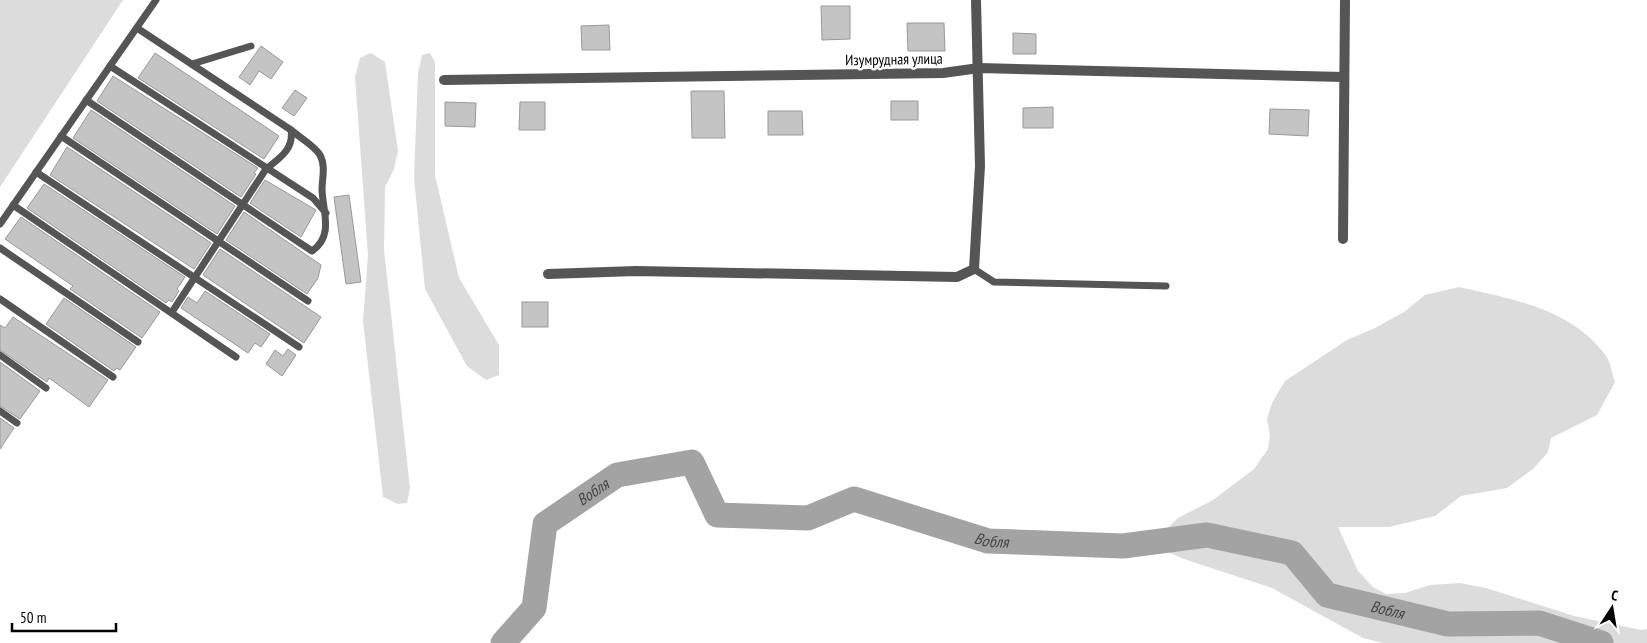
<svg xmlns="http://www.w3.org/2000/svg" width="1647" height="643" viewBox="0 0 1647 643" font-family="'PT Sans Narrow',sans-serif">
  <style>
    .green { fill: #dcdcdc }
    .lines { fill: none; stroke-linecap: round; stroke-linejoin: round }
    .river { stroke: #a3a3a3; stroke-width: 25 }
    .building { fill: #c4c4c4; stroke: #999 }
    .service { stroke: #555; stroke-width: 7 }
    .minor { stroke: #555; stroke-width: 10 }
    .labels { text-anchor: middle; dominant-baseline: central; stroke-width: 5; stroke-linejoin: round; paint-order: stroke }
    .street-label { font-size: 15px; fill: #000; stroke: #fff }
    .water-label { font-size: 16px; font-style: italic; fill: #444; stroke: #fff }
  </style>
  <rect width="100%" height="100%" fill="#fff"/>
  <g class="green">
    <polygon points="0,0 123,0 0,187"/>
    <polygon points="371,53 385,62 398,151 394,169 385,187 384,249 410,489 407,503 398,504 383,497 363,321 368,255 355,77 360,58"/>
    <polygon points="430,53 435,62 435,175 459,278 499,345 499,375 486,380 467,366 425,289 414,178 418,73 422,55"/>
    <path d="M1459 287C1513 299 1572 309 1606 356 1611 363 1612 374 1615 382L1597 415 1551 438 1548 452 1534 468 1507 488 1461 496 1435 516 1389 527H1338L1358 571 1373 587 1386 594 1405 593 1430 585 1460 583 1486 588 1574 616 1641 630 1647 629V643H1383L1363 638 1272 588 1181 558 1160 548 1155 540 1178 518 1213 500 1254 469 1268 449 1270 435 1267 419 1272 403 1285 381 1347 340 1373 329 1404 312 1425 295Z"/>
  </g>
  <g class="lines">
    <path class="river" id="s1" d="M503 643 534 608 545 524 617 475 692 462 717 515 808 518 854 499 988 541 1123 546 1207 535 1292 553 1327 595 1448 624 1539 623 1601 643"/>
  </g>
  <g class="building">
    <polygon points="821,6 850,6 850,39 822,40"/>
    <polygon points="907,23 944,23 945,51 908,51"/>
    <polygon points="609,25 610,50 582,50 581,26"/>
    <polygon points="1013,33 1036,34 1036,54 1013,54"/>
    <polygon points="261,46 283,62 271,79 259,71 250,85 239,77"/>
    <polygon points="155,53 279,136 264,159 138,78"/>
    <polygon points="113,76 258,168 254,173 256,174 241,197 97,101"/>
    <polygon points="295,90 307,98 294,116 282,108"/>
    <polygon points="691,91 724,91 725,138 692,138"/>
    <rect x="891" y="101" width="27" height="19"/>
    <polygon points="445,102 476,103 475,127 445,126"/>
    <polygon points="520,102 545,102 545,130 519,130"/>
    <polygon points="1053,107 1053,128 1023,128 1023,108"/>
    <polygon points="1270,109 1309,110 1308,136 1269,134"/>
    <polygon points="91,110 235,206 217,234 73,138"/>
    <polygon points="768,111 802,111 803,135 768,135"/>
    <polygon points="67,147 211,243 194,269 50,175"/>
    <polygon points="265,180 316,210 301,237 250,203"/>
    <polygon points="44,184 185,277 177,289 179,291 172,302 169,300 166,303 27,208"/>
    <polygon points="349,195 361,282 346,284 334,197"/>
    <polygon points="244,212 321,265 318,278 307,294 226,240"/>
    <polygon points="21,217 160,312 142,338 70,289 73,286 5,239"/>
    <polygon points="220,249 321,317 304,343 203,275"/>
    <polygon points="205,291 270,334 261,347 255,343 248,353 181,308 188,297 197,303"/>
    <polygon points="64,298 136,347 120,370 117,368 114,371 46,324"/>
    <rect x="522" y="302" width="26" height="25"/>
    <polygon points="13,317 108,380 89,407 49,378 47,382 0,350 0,325 5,328"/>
    <polygon points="288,349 296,355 282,376 266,364 275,350 283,356"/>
    <polygon points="0,362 40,391 20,419 0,406"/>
    <polygon points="0,418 14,428 0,449"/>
  </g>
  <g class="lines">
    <g class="service">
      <path d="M137 28 291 130C294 149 280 158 266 169L172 312"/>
      <polyline points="192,64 251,46"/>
      <polyline points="110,66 313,198 326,213"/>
      <path d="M86 100 312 251C334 236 323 212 322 190 322 179 326 166 320 155 315 146 299 137 291 130"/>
      <polyline points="61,136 308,301"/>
      <polyline points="36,172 299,347"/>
      <polyline points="13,205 236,357"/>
      <polyline points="0,224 156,0"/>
      <polyline points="0,248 138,342"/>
      <polyline points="974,269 994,282 1166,286"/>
      <polyline points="0,299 113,377"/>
      <polyline points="0,355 46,388"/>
      <polyline points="0,411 17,423"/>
    </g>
    <g class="minor">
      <polyline points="444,80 943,73 979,68 1344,77"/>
      <polyline points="1343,239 1345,0"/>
      <polyline points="548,274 636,271 957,277 974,269 980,166 976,0"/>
    </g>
  </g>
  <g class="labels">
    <g class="street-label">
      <text transform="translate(894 59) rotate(-1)">Изумрудная улица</text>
    </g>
    <g class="water-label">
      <text stroke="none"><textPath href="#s1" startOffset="189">Вобля</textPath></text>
      <text stroke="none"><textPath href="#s1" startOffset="638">Вобля</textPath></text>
      <text stroke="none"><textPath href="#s1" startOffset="1058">Вобля</textPath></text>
    </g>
  </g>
  <g transform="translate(1612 608) rotate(12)" stroke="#ffffff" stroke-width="4" paint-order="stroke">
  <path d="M0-4L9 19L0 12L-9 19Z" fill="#000000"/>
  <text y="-8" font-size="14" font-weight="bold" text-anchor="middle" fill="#000000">С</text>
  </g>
  <path d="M12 623v8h104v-8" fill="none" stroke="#000000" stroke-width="2.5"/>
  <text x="20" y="623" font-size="15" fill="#000000" stroke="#ffffff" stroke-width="4" paint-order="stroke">50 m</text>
</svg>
